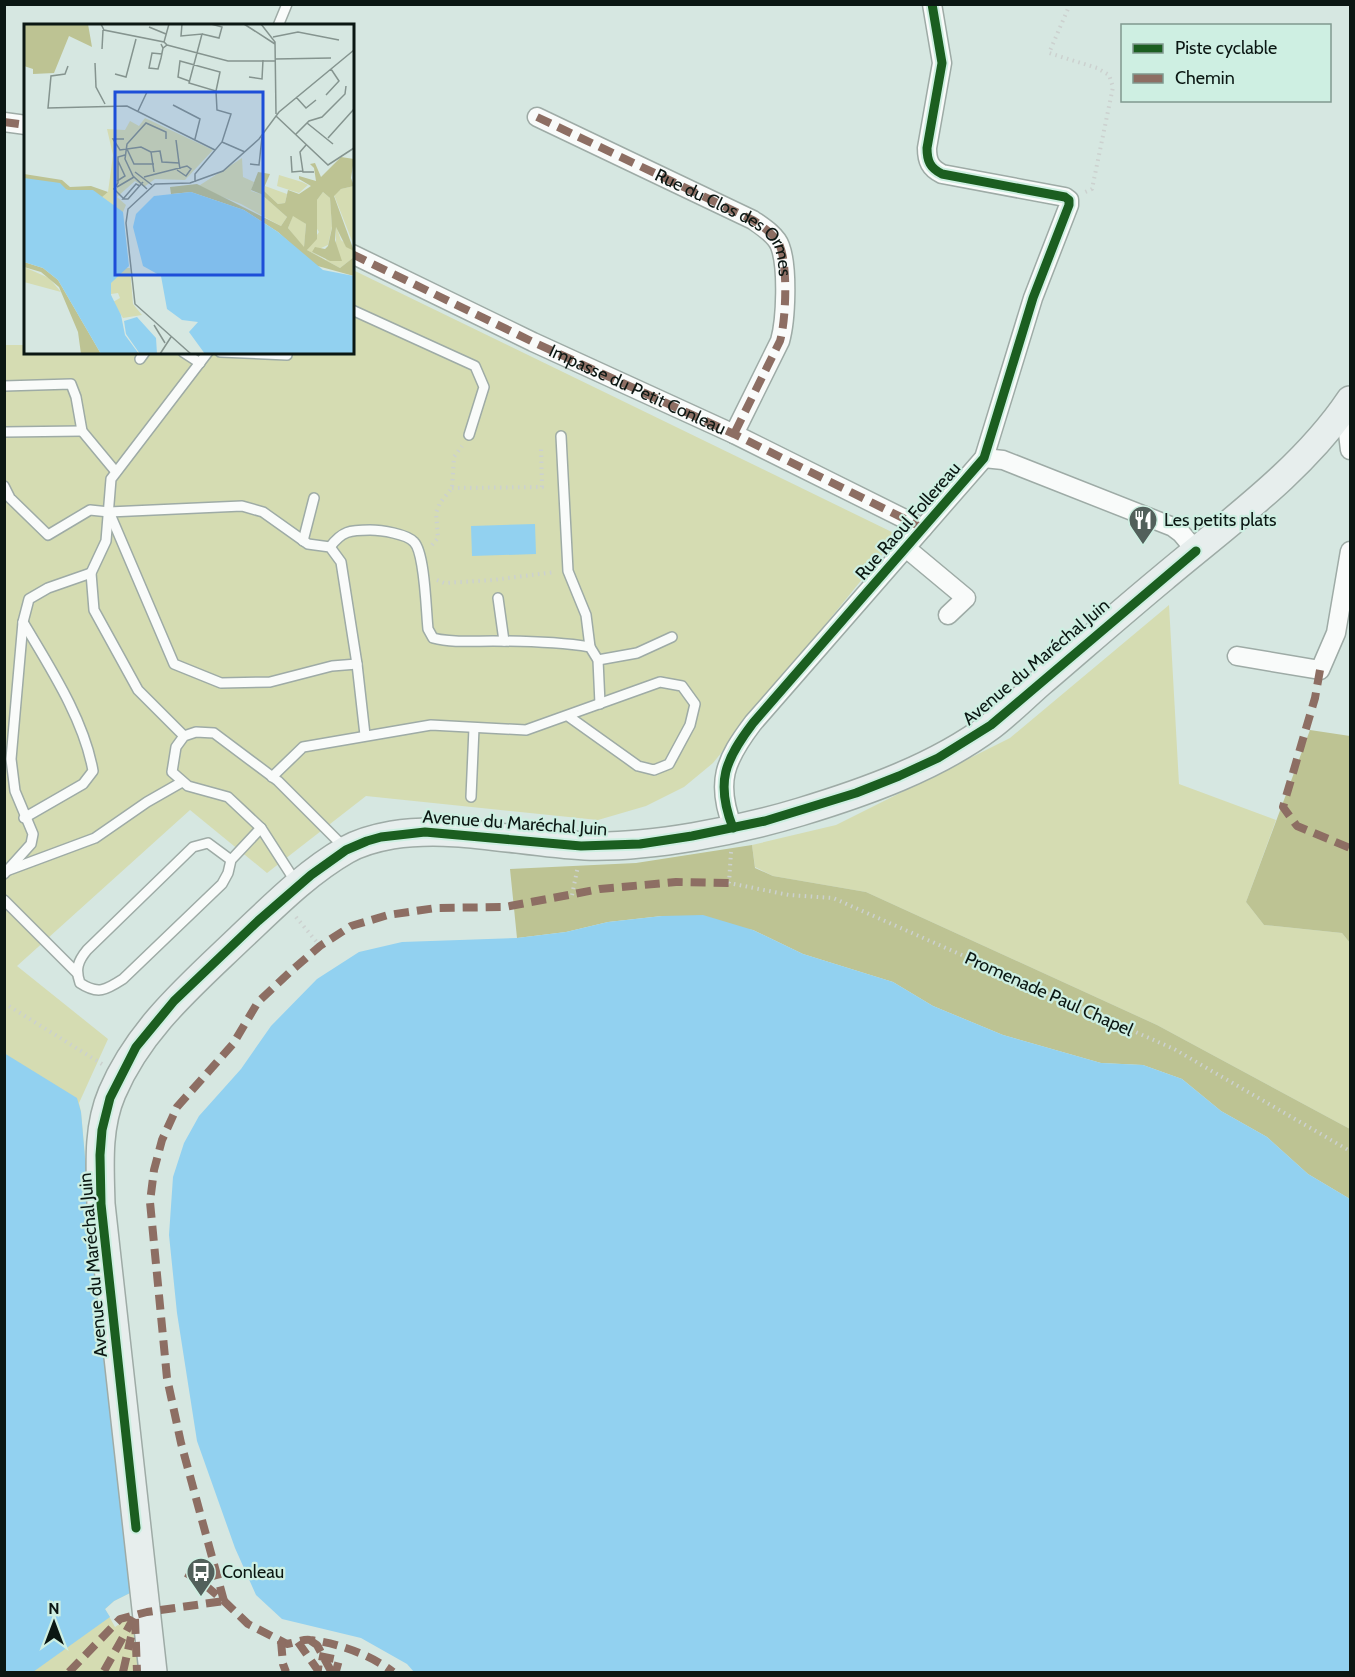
<svg xmlns="http://www.w3.org/2000/svg" width="1355" height="1677" viewBox="0 0 1355 1677" font-family="Cabin,sans-serif">
  <style>
    .green { fill: #d5dcb2 }
    .forest { fill: #bdc393 }
    .water { fill: #92d1f0 }
    .lines { fill: none; stroke-linecap: round; stroke-linejoin: round }
    .lane-casing { stroke: #9eaba6; stroke-width: 12 }
    .street-casing { stroke: #9eaba6; stroke-width: 21 }
    .secondary-casing { stroke: #9eaba6; stroke-width: 30 }
    .path { stroke: #ccd1cf; stroke-width: 4; stroke-dasharray: 1.5 4.5; stroke-linecap: butt }
    .lane { stroke: #f9fbfa; stroke-width: 9 }
    .street { stroke: #f9fbfa; stroke-width: 18 }
    .secondary { stroke: #e7eeed; stroke-width: 27 }
    .quiet { stroke: #8d6e63; stroke-width: 8; stroke-dasharray: 15 8; stroke-linecap: butt }
    .cycleway-casing { stroke: #ceefe2; stroke-width: 13 }
    .cycleway { stroke: #1b5e20; stroke-width: 9 }
    .labels { text-anchor: middle; dominant-baseline: central; stroke-width: 4.5; stroke-linejoin: round; paint-order: stroke }
    .street-label { font-size: 18px; fill: #0b1713; stroke: #ceefe2 }
    .poi-label { font-size: 18px; fill: #0b1713; stroke: #ceefe2; text-anchor: start }
    .inset-road { fill: none; stroke: #85948f; stroke-width: 1.5 }
    .view { fill: #1d4ed8; fill-opacity: 0.15; stroke: #1d4ed8; stroke-width: 3 }
    .inset-edge { fill: none; stroke: #0b1713; stroke-width: 3 }
  </style>
  <rect width="100%" height="100%" fill="#d6e7e1"/>
  <g class="green">
    <polygon points="353,270 898,535 713,763 684,787 646,806 598,820 366,796 267,873 190,810 17,966 108,1039 79,1103 81,1112 93,1247 132,1592 114,1601 105,1609 115,1627 138,1612 144,1672 5,1672 4,345 25,345 26,352 352,352"/>
    <polygon points="1169,605 1179,784 1276,820 1246,902 1264,925 1342,933 1350,943 1350,1129 1157,1025 866,892 773,876 755,867 752,845 836,825 1010,738"/>
  </g>
  <g class="forest">
    <polygon points="1310,730 1350,736 1350,943 1342,933 1264,925 1246,902"/>
    <polygon points="752,845 755,868 773,876 866,892 1157,1025 1350,1129 1350,1199 1308,1174 1267,1137 1221,1111 1182,1079 1143,1065 1101,1063 1003,1035 933,1006 893,982 803,954 753,930 662,916 608,922 566,932 517,938 510,869 636,863"/>
  </g>
  <g class="water">
    <polygon points="535,524 536,554 472,556 471,526"/>
    <polygon points="703,915 753,930 803,954 893,982 933,1006 1003,1035 1101,1063 1143,1065 1182,1079 1221,1111 1267,1137 1308,1174 1350,1199 1350,1672 414,1672 407,1664 361,1638 282,1619 256,1595 235,1548 197,1441 177,1313 169,1235 173,1177 184,1143 199,1116 241,1069 271,1026 317,979 359,952 402,942 517,938 566,932 608,922 662,916"/>
    <polygon points="4,1053 77,1098 81,1112 93,1247 132,1592 114,1601 105,1609 110,1617 33,1672 4,1672"/>
  </g>
  <g class="lines">
    <g class="lane-casing">
      <g id="lane">
        <polyline points="278,26 287,4"/>
        <polyline points="352,310 475,366 484,387 469,435"/>
        <polyline points="183,352 200,363"/>
        <polyline points="220,352 287,355"/>
        <polyline points="140,359 145,352"/>
        <polyline points="4,386 71,384 76,397 82,431 116,472"/>
        <polyline points="4,432 82,431"/>
        <polyline points="561,436 568,571 586,615 590,647"/>
        <polyline points="4,486 10,498 48,535 90,510 109,512 242,506 263,512 308,544 330,547 341,562 357,664 365,735"/>
        <polyline points="110,514 174,664 221,683 270,682 332,666 357,664"/>
        <polyline points="303,541 314,498"/>
        <path d="M330 547C342 531 350 530 370 530 381 530 407 534 414 542 425 553 426 611 428 629L433 638C452 643 473 641 493 641 525 641 559 642 590 647L598 660 600 704"/>
        <polyline points="498,598 504,641"/>
        <path d="M23 622C49 666 84 719 93 771L83 784 24 818"/>
        <polyline points="598,660 637,653 672,637"/>
        <polyline points="184,736 138,690 94,610 91,573 106,541 111,479 208,352"/>
        <polyline points="272,777 303,747 431,725 526,730 660,682 682,686 695,704 690,725 669,764 654,770 638,766 568,716"/>
        <polyline points="471,797 474,728"/>
        <path d="M231 860 208 843 193 847 87 950C78 961 75 969 80 983 98 995 106 990 123 979L222 884 228 873 231 860 261 828"/>
        <polyline points="9,870 95,838 147,802 182,782"/>
        <polyline points="4,874 31,844 33,834 15,791 11,759 23,622 29,599 48,588 91,573"/>
        <polyline points="297,884 261,828 228,797 188,786 172,772 176,747 184,736 196,732 214,733 278,781 345,848"/>
        <polyline points="4,900 77,973"/>
      </g>
    </g>
    <g class="street-casing">
      <g id="street">
        <path id="s1" d="M537 117 753 220C763 227 776 235 780 246 788 267 786 320 780 341L734 434"/>
        <polyline points="4,122 26,125"/>
        <path id="s2" d="M352 254 533 342 734 434 923 528"/>
        <polyline points="1345,408 1350,450"/>
        <polyline points="984,458 1003,460 1173,527 1181,533 1196,551"/>
        <polyline points="906,548 966,598 948,615"/>
        <polyline points="1237,656 1320,670 1336,633 1350,551"/>
        <path d="M733 828C715 782 725 760 753 723L984 458 1033 298 1069 205V200L1065 197 942 174C930 168 927 161 927 148L942 63 932 4"/>
      </g>
    </g>
    <g class="secondary-casing">
      <path id="secondary" d="M153 1672 101 1204C100 1167 97 1128 112 1093 139 1029 191 985 240 938 273 907 306 873 346 850 360 842 375 838 392 835 455 825 521 843 585 846 651 848 737 831 800 812 866 792 936 767 991 726 1008 713 1024 697 1040 683 1081 648 1122 612 1163 578 1227 524 1303 470 1350 400"/>
    </g>
    <g class="path">
      <polyline points="1070,4 1049,53 1097,68 1109,75 1113,87 1092,189 1083,193"/>
      <polyline points="452,488 542,487 541,447"/>
      <polyline points="432,545 438,538 436,513 440,503 452,488 454,457 462,446"/>
      <polyline points="437,580 444,583 493,580 555,572"/>
      <polyline points="731,852 729,883 789,895 833,898 1174,1049 1350,1151"/>
      <polyline points="572,895 578,866"/>
      <polyline points="296,917 320,946"/>
      <polyline points="4,1003 102,1064"/>
    </g>
    <use href="#lane" class="lane"/>
    <use href="#street" class="street"/>
    <use href="#secondary" class="secondary"/>
    <g class="quiet">
      <path d="M537 117 753 220C763 227 776 235 780 246 788 267 786 320 780 341L734 434"/>
      <polyline points="4,122 26,125"/>
      <polyline points="352,254 533,342 734,434 923,528"/>
      <polyline points="1320,670 1315,698 1283,807 1297,826 1350,848"/>
      <path d="M186 1573 199 1580 224 1601 248 1624 287 1644C294 1643 303 1639 310 1640 338 1643 371 1655 393 1672"/>
      <polyline points="224,1601 181,1443 167,1378 150,1202 154,1170 162,1140 177,1107 233,1044 258,1002 290,972 320,946 351,926 388,915 436,908 505,907 600,889 676,882 729,883"/>
      <polyline points="135,1619 137,1672"/>
      <polyline points="281,1641 283,1664 286,1672"/>
      <polyline points="298,1642 317,1669 331,1671 317,1645 311,1641"/>
      <polyline points="319,1656 339,1660 336,1671 331,1671"/>
      <polyline points="104,1671 136,1614"/>
      <polyline points="69,1672 120,1619 147,1612 224,1601"/>
      <polyline points="123,1672 131,1637"/>
    </g>
    <g class="cycleway-casing">
      <g id="cycleway">
        <path d="M733 828C715 782 725 760 753 723L984 458 1033 298 1069 205V200L1065 197 942 174C930 168 927 161 927 148L942 63 932 4"/>
        <polyline points="136,1528 101,1204 100,1155 102,1130 110,1098 136,1047 174,1001 258,921 311,875 346,850 367,841 381,837 425,832 581,846 640,844 692,836 765,821 856,793 899,776 938,758 991,725 1196,551"/>
      </g>
    </g>
    <use href="#cycleway" class="cycleway"/>
  </g>
  <defs>
    <g id="restaurant-pin" transform="scale(1.5)"><path d="M0 17L-7.5 6A9.5 9.5 0 1 1 7.5 6Z" fill="#52605b" stroke="#ceefe2"/><path d="M-5-6h1v4h1v-4h1v4h1v-4h1v5L-1.5 .5V6h-2V.5L-5-1ZM5-6V6H3V1.5H1.5Q1.5-4 5-6Z" fill="#fff"/></g>
    <g id="bus-pin" transform="scale(1.5)"><path d="M0 17L-7.5 6A9.5 9.5 0 1 1 7.5 6Z" fill="#52605b" stroke="#ceefe2"/><path d="M-5-6H5V4H4V6H2V4H-2V6H-4V4H-5ZM-3.5-4V0h7V-4ZM-3.5 1.2v1.5H-2V1.2ZM2 1.2v1.5H3.5V1.2Z" fill="#fff"/></g>
  </defs>
  <g fill-rule="evenodd">
    <use href="#restaurant-pin" x="1143" y="520"/>
    <use href="#bus-pin" x="201" y="1572"/>
  </g>
  <g class="labels">
    <g class="street-label">
      <text stroke="none"><textPath href="#s1" startOffset="220">Rue du Clos des Ormes</textPath></text>
      <text stroke="none"><textPath href="#s2" startOffset="316">Impasse du Petit Conleau</textPath></text>
      <text transform="translate(908 521) rotate(-49)">Rue Raoul Follereau</text>
      <text transform="translate(1036 662) rotate(-40)">Avenue du Maréchal Juin</text>
      <text transform="translate(515 823) rotate(4)">Avenue du Maréchal Juin</text>
      <text transform="translate(1049 994) rotate(24)">Promenade Paul Chapel</text>
      <text transform="translate(93 1265) rotate(-95)">Avenue du Maréchal Juin</text>
    </g>
    <g class="poi-label">
      <text x="1164" y="520">Les petits plats</text>
      <text x="222" y="1572">Conleau</text>
    </g>
  </g>
  <g transform="translate(24 24)">
    <rect width="330" height="330" fill="#d6e7e1"/>
    <path d="M121 94 189 126 161 156 131 155 120 163 111 157 93 173 102 181 99 188 102 244H106L109 280 118 291 99 294 89 278 96 274 94 269 87 270 88 275 0 154 78 173 84 168 89 131 83 105 101 106 106 97 115 102ZM218 134 219 153 230 158 227 167 237 170 263 193 257 202 217 180 173 163ZM255 151 278 158 284 161 275 169 253 162ZM241 162 263 170 261 179 254 180 239 166ZM330 162V222L310 171 317 165ZM299 168 306 174 308 203 304 221 288 228 302 236 312 221V202L317 216 330 227V233L316 244 283 226 295 208 290 200 293 176ZM269 191 282 200 280 224 264 204ZM0 243 25 254 37 268 0 258Z" fill="#d5dcb2"/>
    <path d="M0 0H64L68 23 45 12 30 49 9 50V45L0 42ZM317 133 330 135 327 154 330 162 317 165 310 172 330 227 322 223 312 203 311 216 318 237H306L288 228 291 223 301 225 304 222 308 204 306 174 299 168 293 176V215L283 226 316 244 330 233V252L290 241 254 208 220 186 167 168 147 170 146 163 173 160 257 202 263 193 237 170 227 166 234 148 246 150 239 166 254 180 261 179 264 166 275 170 287 162 275 155V152L292 157 290 144 286 140 291 139 297 153ZM269 192 282 200 280 223 264 204ZM0 150 38 156 46 163 67 162 84 168 77 174 0 155ZM0 238 19 244 34 256 77 330H57L54 308 35 263 17 248 0 243Z" fill="#bdc393" fill-rule="evenodd"/>
    <path d="M0 154 36 159 43 166H69L99 188 105 242 87 259V271L97 291 101 311 115 330H77L34 256 19 244 0 238ZM167 168 220 186 254 208 299 246 330 252V330H181L165 308 174 298 158 296 143 285 137 252 119 242 109 203 112 190 130 172ZM113 293 132 314 133 330H116L102 310 100 297Z" fill="#92d1f0"/>
    <path class="inset-road" d="M77 0 80 6 140 18 143 21 139 24 137 20M158 0 157 12 178 10 165 59 192 67 193 86 207 90 198 118 171 150V158M220 0 251 20M237 0 251 18 252 90M125 3 142 10M178 10 195 14 198 3 187 0M249 13 274 8 315 16M140 18 145 0M143 21 204 37H251M78 25 79 6M138 30 128 29 125 44 134 45 137 34 139 24M251 35 307 34M71 39 72 63 81 80M44 42 41 50 27 52 24 84 103 82 191 126M91 50 102 53 112 15M225 53 238 55 239 36M165 57 154 53 156 37 196 48 192 67M302 71 315 57 307 45M272 73 282 84 292 76M149 81 176 95 171 115M114 87 123 68M252 92 304 141 330 124M283 99 309 120M272 110 285 97 298 93 321 70 322 62M304 114 330 85M100 115H89L96 126 117 123 127 128 130 148M152 116 155 139M198 118 221 128M282 121 276 128 279 148H290M103 125 110 140H130M127 128 136 127 138 138 155 139 156 145M267 132 268 148 279 147M226 140 235 141 238 113M111 148 128 161M120 153 163 142 167 145 162 152 153 146M93 157 101 152 94 137M116 162 112 160 99 175H104L119 158M93 163 110 153M123 165 109 152 101 135 103 120 122 99 142 108V115M99 174 90 165 94 159V133L101 131M130 301 141 319M136 330 147 313M167 330 111 280 102 199 104 185 131 160 166 159 199 147 235 115 255 88 330 26"/>
    <path class="view" d="M91 68H239V251H91Z"/>
    <rect width="330" height="330" class="inset-edge"/>
  </g>
  <rect width="1355" height="1677" fill="none" stroke="#0b1713" stroke-width="12"/>
  <rect x="1121" y="24" width="210" height="78" fill="#ceefe2" stroke="#80998f" stroke-width="1.5"/>
  <rect x="1133" y="44" width="30" height="9" fill="#1b5e20" stroke="#80998f" stroke-width="1.5"/>
  <text x="1175" y="54" font-size="18" fill="#0b1713">Piste cyclable</text>
  <rect x="1133" y="74" width="30" height="9" fill="#8d6e63" stroke="#80998f" stroke-width="1.5"/>
  <text x="1175" y="84" font-size="18" fill="#0b1713">Chemin</text>
  <g transform="translate(54 1623)" stroke="#ceefe2" stroke-width="4.5" paint-order="stroke">
  <path d="M0-4.5L10 22L0 15L-10 22Z" fill="#0b1713"/>
  <text y="-9" font-size="16" font-weight="bold" text-anchor="middle" fill="#0b1713">N</text>
  </g>
</svg>
